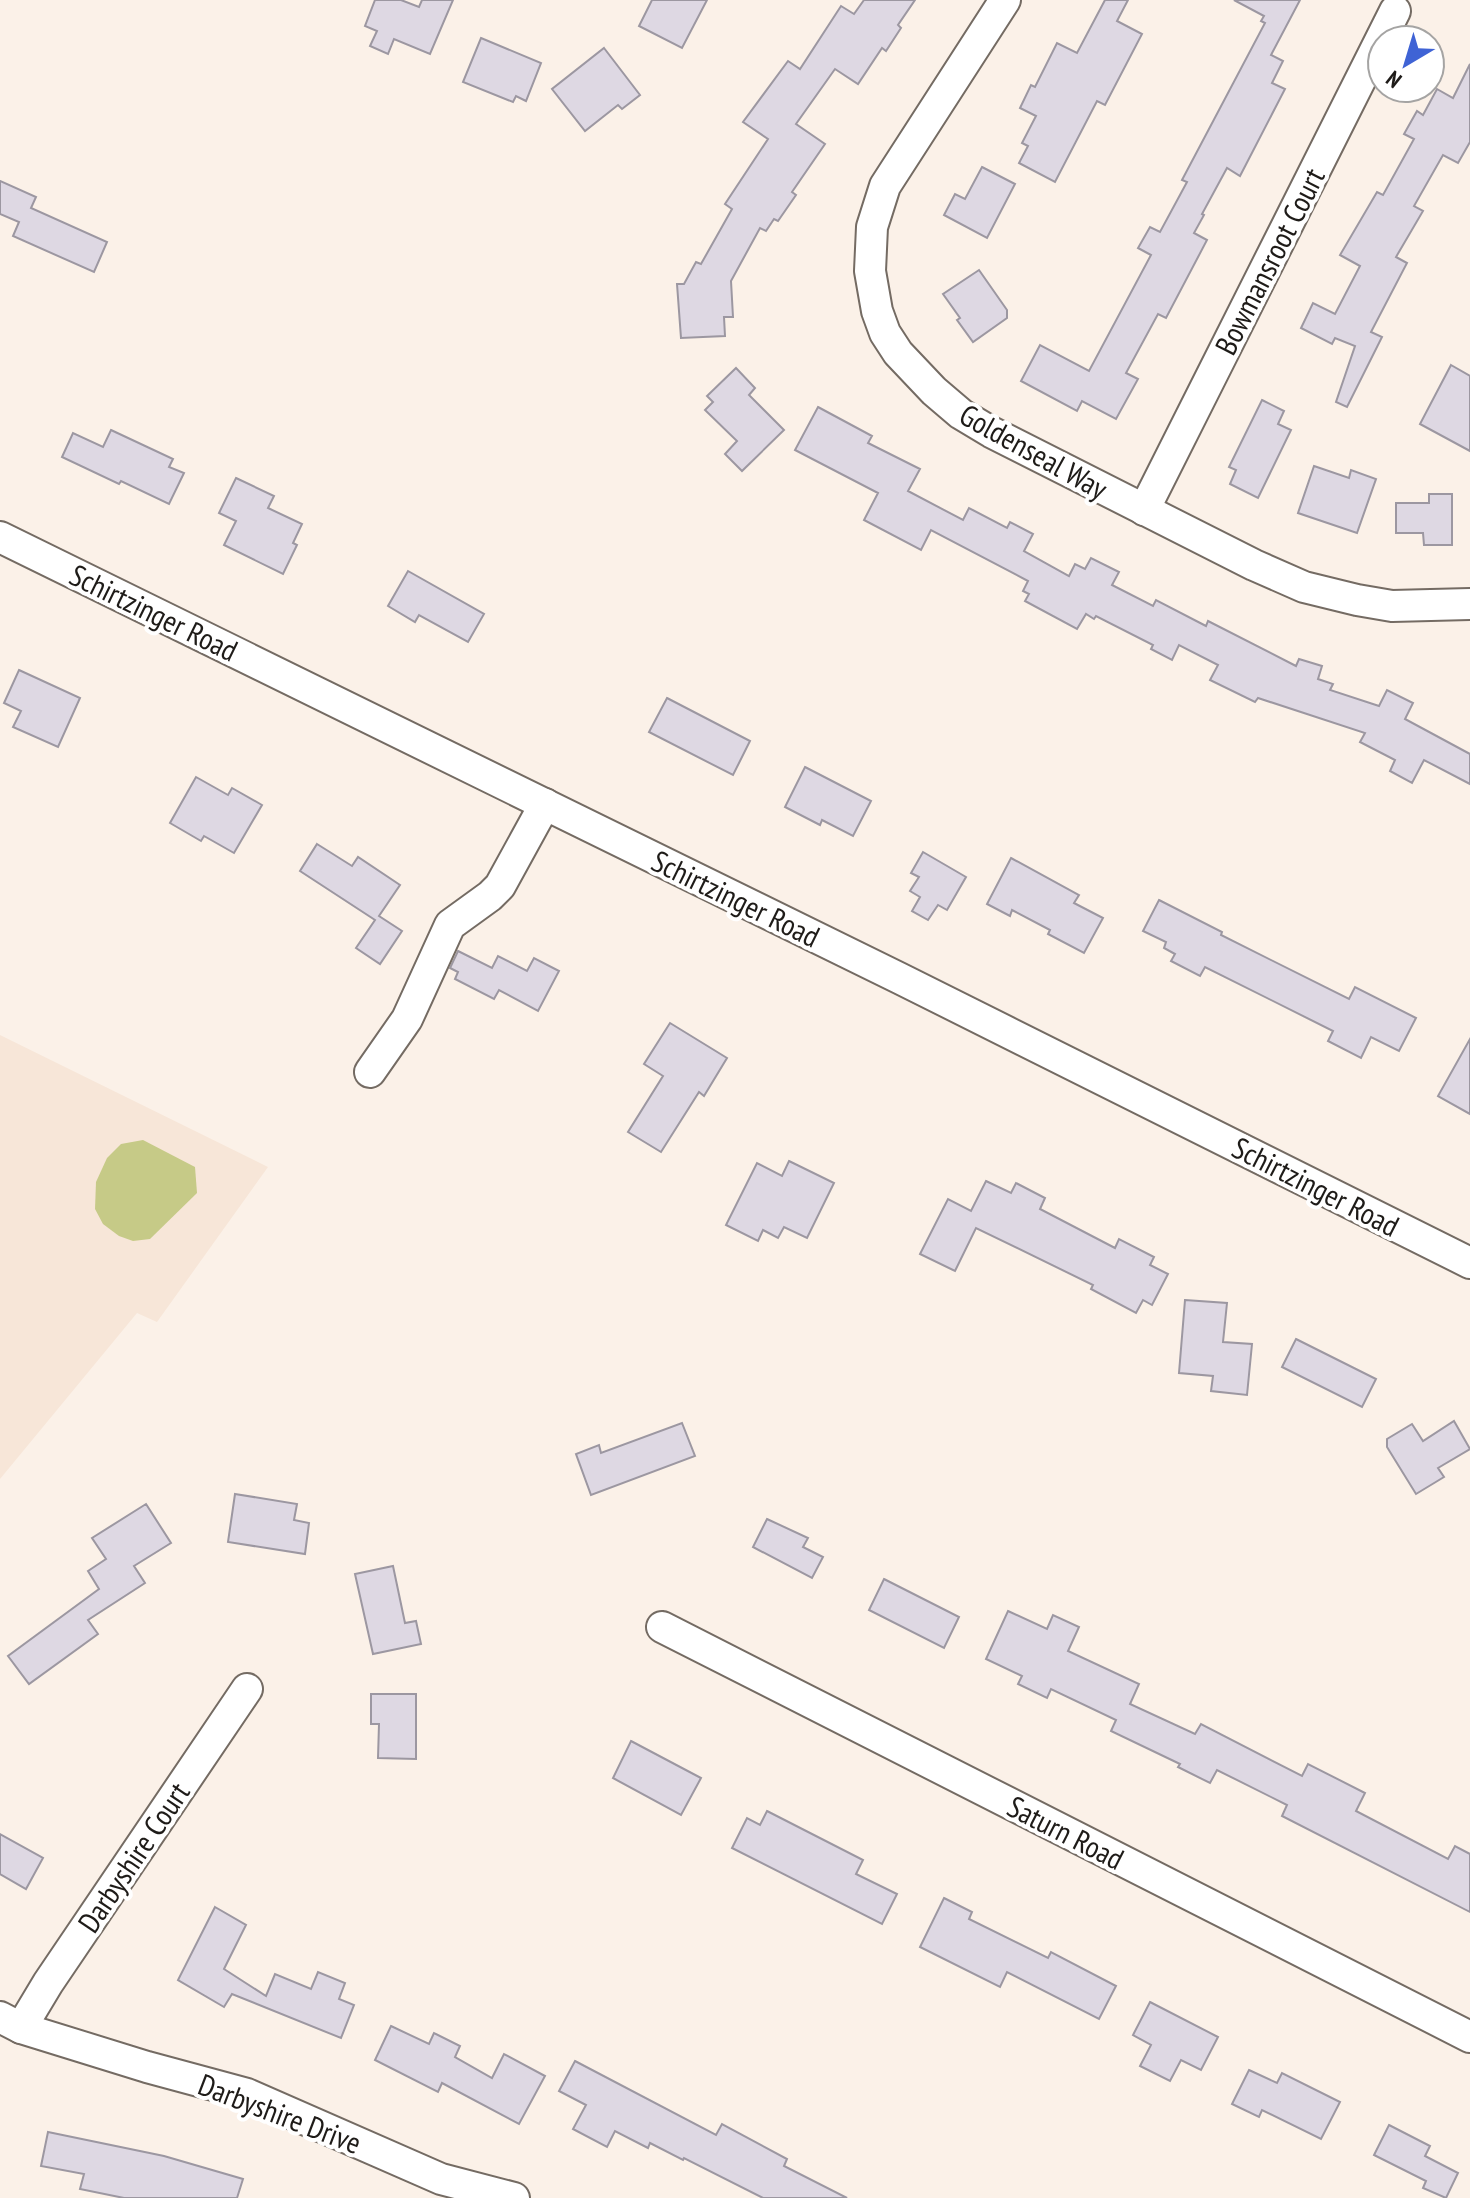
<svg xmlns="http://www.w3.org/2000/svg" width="1470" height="2198" viewBox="0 0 1470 2198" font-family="'PT Sans Narrow',sans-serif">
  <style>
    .built { fill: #f7e6d8 }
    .pitch { fill: #c6ca87 }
    .building { fill: #ded8e3; stroke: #9c97a1; stroke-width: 2 }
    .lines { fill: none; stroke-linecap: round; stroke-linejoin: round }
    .minor-casing { stroke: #746b63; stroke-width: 34 }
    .minor { stroke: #fff; stroke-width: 30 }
    .labels { text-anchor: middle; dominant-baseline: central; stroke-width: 8; stroke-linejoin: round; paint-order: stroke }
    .street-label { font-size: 30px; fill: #1e1b18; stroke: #fff }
  </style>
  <rect width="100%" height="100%" fill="#fbf1e8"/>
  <polygon class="built" points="0,1035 268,1167 157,1322 137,1313 0,1479"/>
  <polygon class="pitch" points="143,1140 195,1167 197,1193 150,1239 133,1241 119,1236 103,1224 95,1209 96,1182 107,1158 121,1144"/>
  <g class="building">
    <polygon points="375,0 401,0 419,7 422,0 453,0 430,54 394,39 388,54 370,46 377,31 365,26"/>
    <polygon points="652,0 707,0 682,48 639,26"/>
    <polygon points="864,0 915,0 898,25 901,28 886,51 882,48 858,84 835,69 796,124 825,144 792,192 796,195 778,221 774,219 766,231 760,228 731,281 733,317 724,317 725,336 681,338 677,284 684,284 696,262 701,264 732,209 725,204 768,139 743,122 788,61 800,69 841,6 854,14"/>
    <polygon points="1105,0 1128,0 1117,21 1142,34 1105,105 1097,101 1055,182 1019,163 1028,146 1022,143 1036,116 1020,108 1031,85 1035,87 1057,43 1077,53"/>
    <polygon points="1234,0 1300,0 1271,55 1283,61 1272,83 1285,89 1240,176 1227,168 1202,214 1204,215 1194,233 1207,240 1166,318 1158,314 1126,373 1138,379 1116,419 1082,401 1077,411 1021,381 1040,345 1089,371 1151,255 1138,248 1150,227 1160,232 1187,182 1182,180 1265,23 1261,21 1264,16"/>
    <polygon points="481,38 541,63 526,101 516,96 513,102 463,82"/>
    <polygon points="604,48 640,95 622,109 618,105 585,131 552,89"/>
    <polygon points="1470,64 1470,142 1458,163 1443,155 1414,206 1423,211 1396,257 1407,263 1371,332 1382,337 1347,407 1336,402 1355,346 1335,338 1332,344 1301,328 1313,303 1335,314 1360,266 1340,255 1377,192 1383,195 1414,139 1404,134 1417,111 1423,115 1437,89 1453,98"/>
    <polygon points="982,167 1015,184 987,238 944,215 955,194 965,199"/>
    <polygon points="0,181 36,197 31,208 107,242 94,272 13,236 19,222 0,214"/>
    <polygon points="979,270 1007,310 1007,318 973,342 957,320 960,318 943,294"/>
    <polygon points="1451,365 1470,376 1470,451 1420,424"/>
    <polygon points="736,368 755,388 749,395 784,430 742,471 725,454 737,441 705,410 713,402 707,396"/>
    <polygon points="1262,400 1284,411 1278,424 1291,430 1258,498 1230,484 1236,470 1229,467"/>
    <polygon points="818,407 872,436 868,443 920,469 908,491 963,520 969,508 1007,528 1010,522 1033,534 1024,551 1069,576 1075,564 1085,569 1091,558 1119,572 1112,585 1153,606 1156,600 1206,626 1208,621 1296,666 1299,659 1322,666 1318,679 1333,684 1330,690 1379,706 1387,690 1413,703 1405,719 1470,754 1470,784 1424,760 1412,783 1390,771 1395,760 1360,742 1365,733 1258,698 1255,702 1210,680 1218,665 1179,645 1172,660 1151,649 1153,645 1096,616 1094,619 1086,614 1077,629 1025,601 1029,594 1023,591 1028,581 931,530 921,550 864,520 878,493 795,450"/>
    <polygon points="111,430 173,459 169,467 184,473 169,504 121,481 119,484 62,457 73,433 103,447"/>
    <polygon points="1314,466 1349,478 1351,470 1376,479 1357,533 1298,513"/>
    <polygon points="236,478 274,496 268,508 302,524 293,543 297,545 283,574 224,545 236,521 219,513"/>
    <polygon points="1429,494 1452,494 1452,545 1424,545 1423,533 1396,533 1396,503 1429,503"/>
    <polygon points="408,571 484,614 468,642 419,615 415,622 388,606"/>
    <polygon points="19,670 80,698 58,747 13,727 21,711 4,703"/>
    <polygon points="667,698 750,741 733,775 649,732"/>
    <polygon points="805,767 871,801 853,836 822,820 820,825 785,807"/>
    <polygon points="196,777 228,795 232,788 262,805 234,853 204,836 201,841 170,823"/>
    <polygon points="317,844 352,866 358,857 400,885 379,916 402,931 380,964 356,948 375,920 300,871"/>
    <polygon points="923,852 966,877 947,910 938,905 928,920 912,911 920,897 910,891 919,877 911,873"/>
    <polygon points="1011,858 1079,895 1074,903 1103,918 1084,953 1048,934 1050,930 1012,910 1010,916 987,904"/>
    <polygon points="1159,900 1222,932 1221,935 1349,999 1355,987 1416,1018 1399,1051 1371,1037 1361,1058 1328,1041 1333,1031 1205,967 1200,976 1171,961 1175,954 1164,948 1166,942 1143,931"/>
    <polygon points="458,951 492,968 498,956 527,971 534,958 559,971 538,1011 499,990 494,999 455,979 458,972 450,968"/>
    <polygon points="670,1023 727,1058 704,1096 699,1092 661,1152 628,1132 663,1076 644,1064"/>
    <polygon points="1470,1039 1470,1114 1438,1096"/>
    <polygon points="789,1161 834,1183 807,1238 784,1227 778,1238 763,1230 758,1241 726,1225 757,1163 782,1176"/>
    <polygon points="986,1181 1011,1193 1016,1183 1045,1198 1040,1209 1115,1248 1119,1239 1154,1257 1150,1265 1168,1274 1152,1305 1143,1300 1136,1313 1091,1289 1093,1285 976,1228 955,1271 920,1254 948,1199 971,1211"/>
    <polygon points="1185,1300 1227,1303 1223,1342 1252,1344 1247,1395 1211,1391 1213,1376 1179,1373"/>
    <polygon points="1296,1339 1376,1379 1362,1407 1282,1367"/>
    <polygon points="1454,1421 1470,1449 1438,1468 1444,1477 1416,1494 1387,1447 1387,1439 1412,1424 1423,1441"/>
    <polygon points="682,1423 695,1456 591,1495 576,1454 599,1445 601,1453"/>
    <polygon points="235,1494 297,1504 294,1520 309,1523 305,1554 228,1542"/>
    <polygon points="146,1504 171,1543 134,1566 145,1583 88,1620 98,1634 29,1684 8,1656 99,1589 88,1571 106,1559 92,1538"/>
    <polygon points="767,1519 808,1538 803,1547 823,1557 812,1578 753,1547"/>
    <polygon points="393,1566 405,1623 416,1621 421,1644 373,1654 355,1574"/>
    <polygon points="884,1579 959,1617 944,1648 869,1610"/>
    <polygon points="1008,1611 1047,1629 1053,1615 1079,1627 1068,1651 1139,1684 1130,1704 1195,1734 1201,1724 1302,1776 1308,1764 1365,1793 1356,1811 1448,1859 1455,1846 1470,1854 1470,1912 1282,1816 1287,1805 1217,1770 1210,1783 1178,1767 1180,1764 1111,1731 1116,1720 1051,1689 1047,1698 1018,1684 1022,1676 986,1659"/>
    <polygon points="371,1694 416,1694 416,1759 378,1758 379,1724 371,1724"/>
    <polygon points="631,1741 701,1778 681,1815 613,1778"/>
    <polygon points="767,1811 863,1860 856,1874 897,1894 882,1924 732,1848 747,1818 760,1825"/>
    <polygon points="0,1834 43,1858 26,1889 0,1874"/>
    <polygon points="944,1898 972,1912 969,1919 1048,1958 1051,1952 1116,1986 1099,2019 1007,1972 1000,1987 920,1947"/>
    <polygon points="215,1907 246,1925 224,1969 266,1996 275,1974 311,1989 318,1972 345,1983 339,1999 354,2005 341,2038 232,1994 224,2007 178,1980"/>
    <polygon points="1150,2002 1218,2037 1201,2070 1181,2060 1170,2081 1140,2066 1151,2045 1133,2035"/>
    <polygon points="391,2026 429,2044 434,2033 460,2046 455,2057 492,2078 504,2054 545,2076 519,2124 442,2083 438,2092 375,2060"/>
    <polygon points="575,2061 716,2135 722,2124 787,2159 784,2166 847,2198 763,2198 684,2158 683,2160 650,2143 648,2148 615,2131 607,2147 573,2129 586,2105 559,2091"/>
    <polygon points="1249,2070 1277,2083 1282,2073 1340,2102 1321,2139 1262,2110 1259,2117 1232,2104"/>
    <polygon points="1389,2125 1430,2146 1425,2156 1458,2173 1446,2198 1423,2188 1426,2181 1374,2155"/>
    <polygon points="48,2132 164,2156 243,2179 237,2198 124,2198 80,2189 84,2174 41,2166"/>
  </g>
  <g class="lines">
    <g class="minor-casing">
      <g id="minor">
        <polyline points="1005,0 885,186 872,227 870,271 877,311 885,333 898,353 934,391 961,414 991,432 1254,565 1304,587 1357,600 1392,606 1470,604"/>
        <polyline points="1144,510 1395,11"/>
        <polyline points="0,537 899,978 1470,1263"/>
        <polyline points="370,1072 407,1019 450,925 490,896 500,886 545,804"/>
        <polyline points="662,1627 1470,2037"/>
        <polyline points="0,2017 21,2028 147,2067 247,2094 441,2179 514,2198"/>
        <polyline points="21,2028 48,1983 247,1689"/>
      </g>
    </g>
    <use href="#minor" class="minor"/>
  </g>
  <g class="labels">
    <g class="street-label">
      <text transform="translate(1269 261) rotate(-63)">Bowmansroot Court</text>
      <text transform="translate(1034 451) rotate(29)">Goldenseal Way</text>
      <text transform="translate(154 612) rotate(26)">Schirtzinger Road</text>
      <text transform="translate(736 898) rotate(26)">Schirtzinger Road</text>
      <text transform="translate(1316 1186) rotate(27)">Schirtzinger Road</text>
      <text transform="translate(1066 1832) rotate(27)">Saturn Road</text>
      <text transform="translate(133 1857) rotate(-56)">Darbyshire Court</text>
      <text transform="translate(280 2113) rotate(21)">Darbyshire Drive</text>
    </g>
  </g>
  <g transform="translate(1406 64) rotate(218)"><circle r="38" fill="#ffffff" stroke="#a5a4a3" stroke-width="2"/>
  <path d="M0-6L14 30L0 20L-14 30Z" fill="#3f63d5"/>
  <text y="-12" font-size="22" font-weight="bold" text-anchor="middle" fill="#1e1b18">N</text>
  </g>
</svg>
